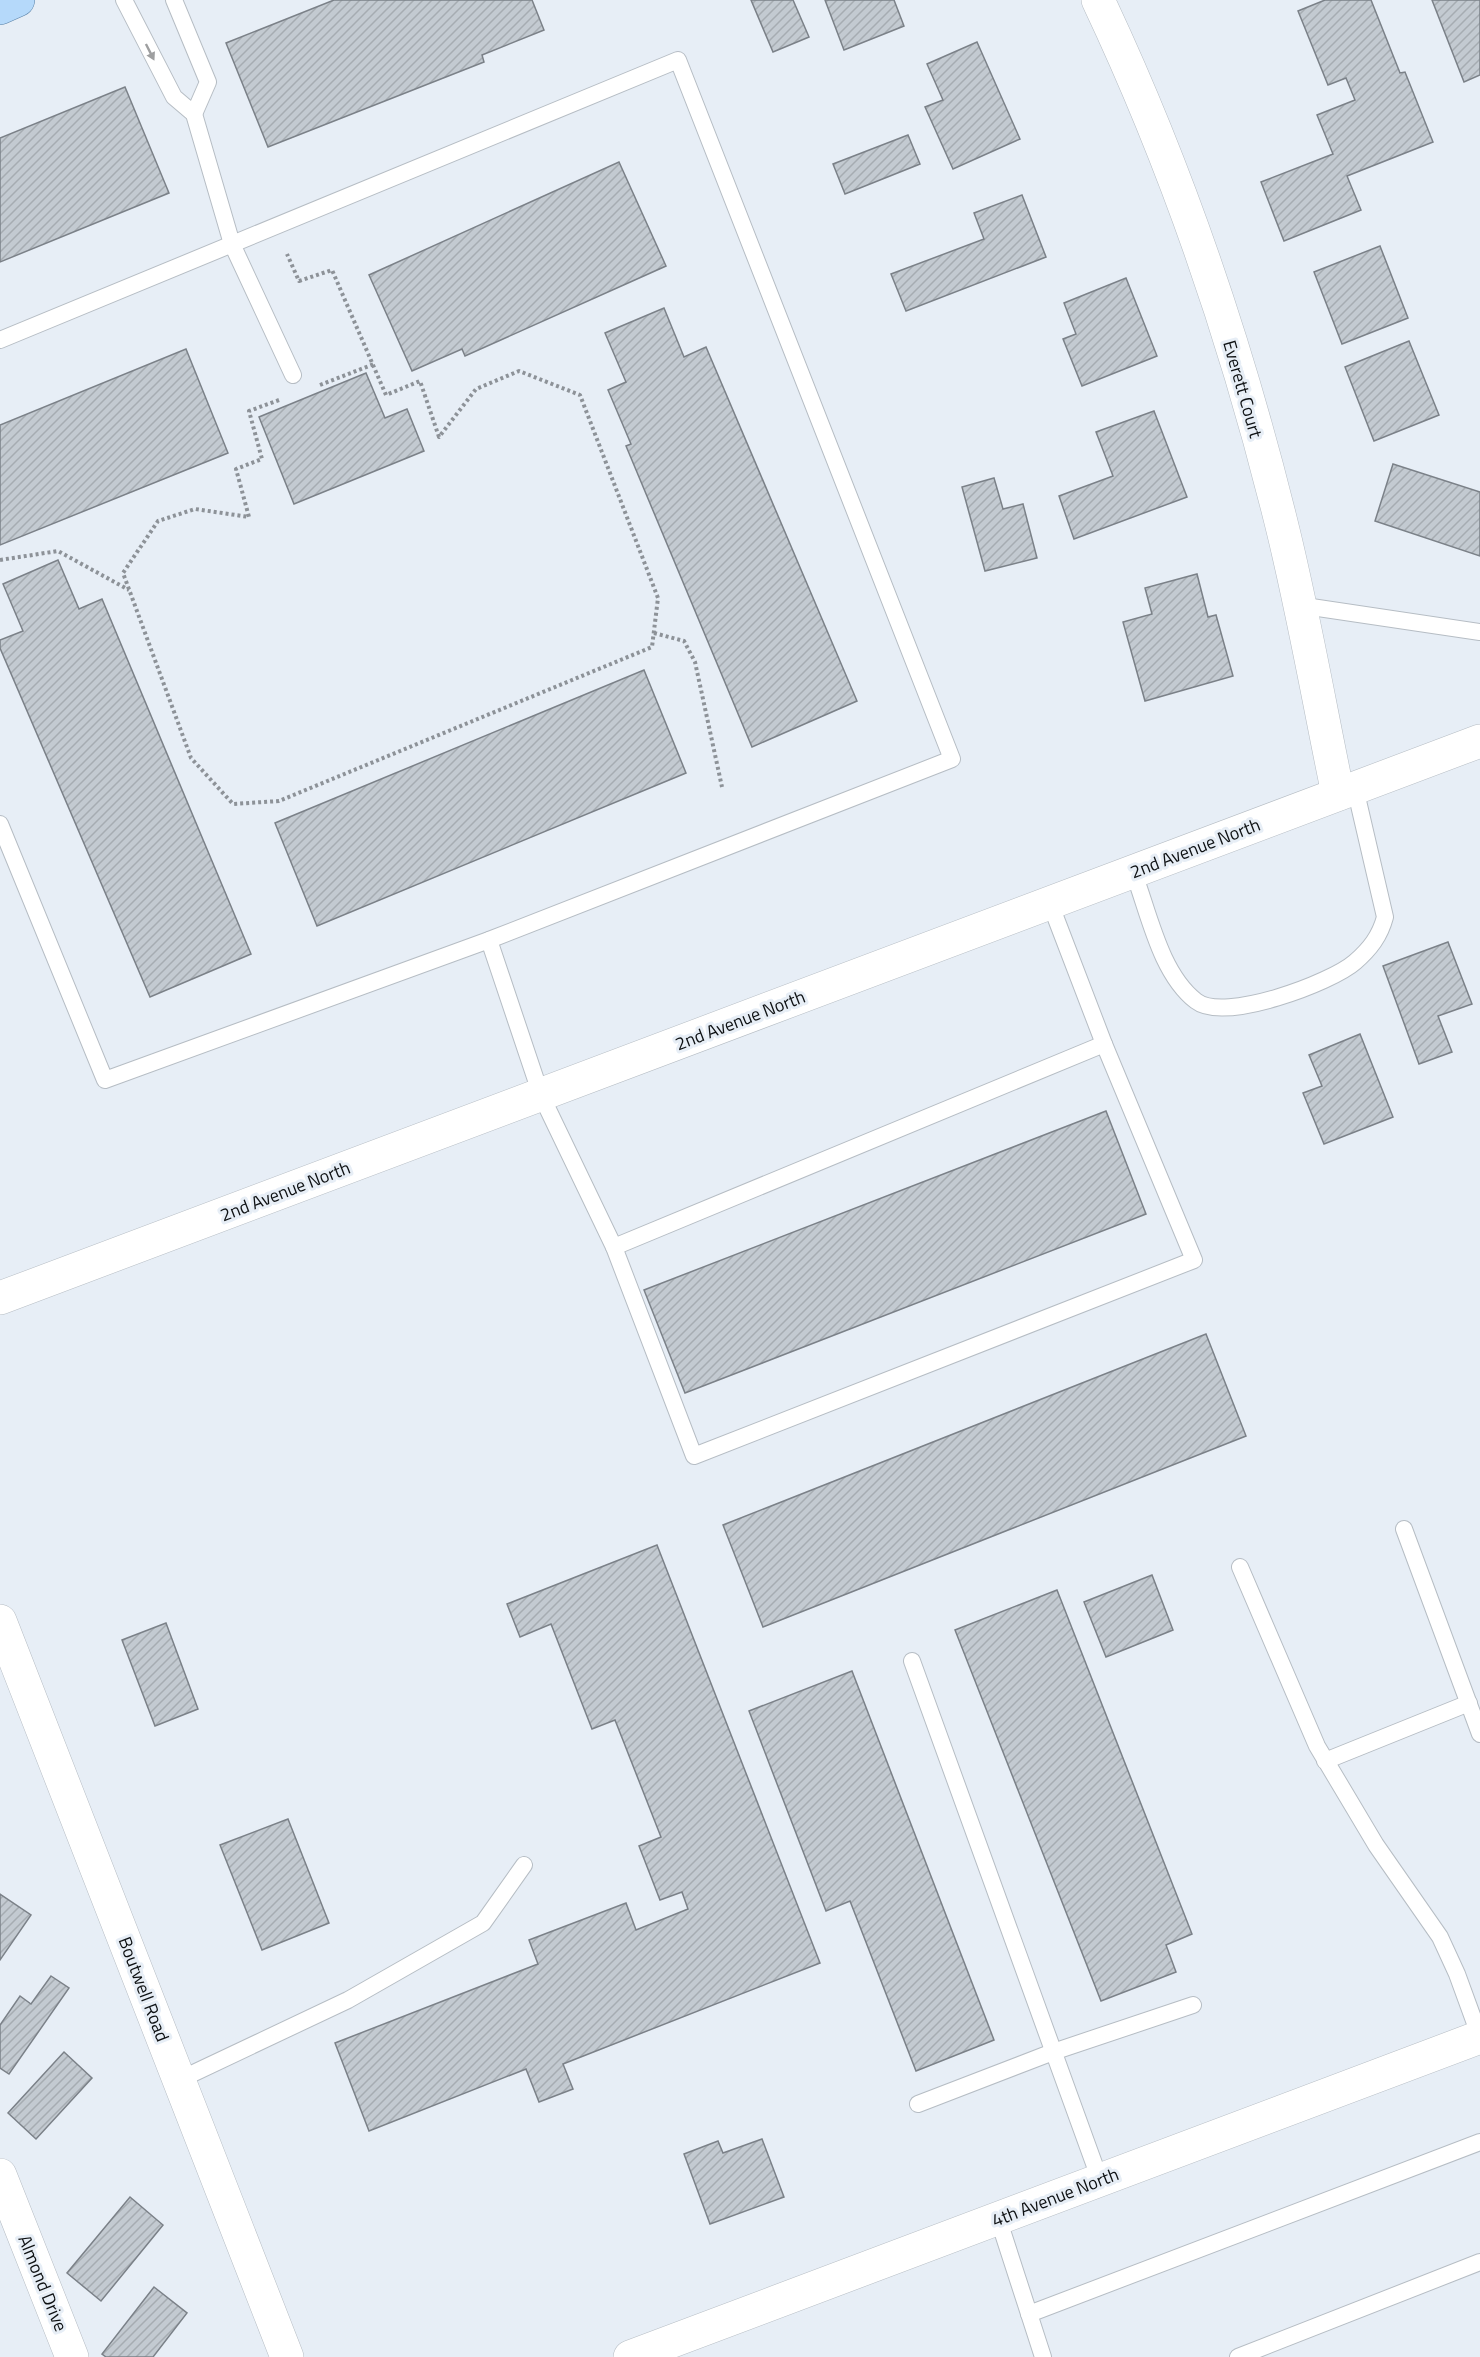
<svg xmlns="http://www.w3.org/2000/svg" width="1480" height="2357" viewBox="0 0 1480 2357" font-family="'Titillium Web',sans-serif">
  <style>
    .building { fill: url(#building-hatch); stroke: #7b8188; stroke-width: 1.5 }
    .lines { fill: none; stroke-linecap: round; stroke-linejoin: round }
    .lane-casing { stroke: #b6bdc4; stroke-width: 18 }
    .street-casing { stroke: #b6bdc4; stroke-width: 34 }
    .secondary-casing { stroke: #b6bdc4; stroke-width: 34 }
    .primary-casing { stroke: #5a82a7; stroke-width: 34 }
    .path { stroke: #8d9298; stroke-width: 4; stroke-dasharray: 3 3; stroke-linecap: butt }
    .lane { stroke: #fff; stroke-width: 16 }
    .street { stroke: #fff; stroke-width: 33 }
    .secondary { stroke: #fff; stroke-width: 33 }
    .primary { stroke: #b5d9fa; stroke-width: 33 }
    .oneway { fill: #9e9fa0 }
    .labels { text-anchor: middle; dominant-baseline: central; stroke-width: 6; stroke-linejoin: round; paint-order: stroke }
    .street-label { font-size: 18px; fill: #0d1012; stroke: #e7eef6 }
  </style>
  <defs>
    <pattern id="building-hatch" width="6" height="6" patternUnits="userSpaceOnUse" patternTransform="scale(1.5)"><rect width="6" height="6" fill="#c3cad1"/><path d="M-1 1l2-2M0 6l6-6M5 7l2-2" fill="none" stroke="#a6acb2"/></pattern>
  </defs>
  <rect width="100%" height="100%" fill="#e7eef6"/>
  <g class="building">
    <polygon points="334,0 532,0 544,30 482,55 484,62 268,147 226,43"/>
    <polygon points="751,0 793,0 809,37 773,52"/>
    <polygon points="825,0 894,0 904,26 844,50"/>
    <polygon points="1325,0 1371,0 1400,73 1405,72 1433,142 1347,176 1361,210 1284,241 1261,182 1333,154 1317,115 1355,100 1346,78 1328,85 1298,11"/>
    <polygon points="1432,0 1480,0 1480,75 1464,82"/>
    <polygon points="977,42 1020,139 953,169 925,107 943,100 927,64"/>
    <polygon points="125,87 169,193 0,262 0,138"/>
    <polygon points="908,135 920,164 845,194 833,164"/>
    <polygon points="619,162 666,266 465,356 462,349 412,371 369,275"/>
    <polygon points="1022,195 1046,257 906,311 891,274 984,239 974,213"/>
    <polygon points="1380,246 1408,318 1342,344 1314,272"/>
    <polygon points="1126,278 1157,356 1082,386 1063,339 1076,334 1064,303"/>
    <polygon points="664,308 684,357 706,347 857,701 752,747 626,446 631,444 608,390 626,382 605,333"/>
    <polygon points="1409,341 1439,415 1374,441 1345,367"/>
    <polygon points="186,349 228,453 0,545 0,425"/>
    <polygon points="366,373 385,418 407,409 424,451 294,504 259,417"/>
    <polygon points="1154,411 1187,497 1074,539 1059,496 1113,476 1096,432"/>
    <polygon points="1393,464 1480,492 1480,556 1375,521"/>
    <polygon points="994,478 1003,509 1023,504 1037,558 985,571 962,487"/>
    <polygon points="58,560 79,609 102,599 251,954 150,997 0,648 0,640 23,631 3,584"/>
    <polygon points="1197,574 1208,617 1216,615 1233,676 1145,701 1123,622 1152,614 1145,588"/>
    <polygon points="644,670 686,773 317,926 275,823"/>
    <polygon points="1448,942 1472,1004 1438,1016 1452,1052 1419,1064 1383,966"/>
    <polygon points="1360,1034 1393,1117 1324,1144 1303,1093 1322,1086 1309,1055"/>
    <polygon points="1106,1111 1146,1214 685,1393 644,1290"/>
    <polygon points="1206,1334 1246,1436 763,1627 723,1525"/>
    <polygon points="657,1545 820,1963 563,2064 573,2089 539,2102 526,2069 369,2131 335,2043 538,1964 529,1940 626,1903 636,1930 688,1909 682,1892 660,1900 639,1846 661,1837 615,1720 592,1729 551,1624 520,1637 507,1604"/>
    <polygon points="1152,1575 1173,1630 1106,1657 1084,1602"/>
    <polygon points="1057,1590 1192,1934 1166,1945 1176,1972 1101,2001 955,1630"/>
    <polygon points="166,1623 198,1709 155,1726 122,1640"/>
    <polygon points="852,1671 994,2040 916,2071 850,1901 826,1911 749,1711"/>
    <polygon points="288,1819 329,1923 262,1950 220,1845"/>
    <polygon points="0,1894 31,1915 0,1960"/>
    <polygon points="51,1976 69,1988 9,2074 0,2068 0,2025 20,1996 31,2004"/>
    <polygon points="64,2052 92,2078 36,2139 8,2113"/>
    <polygon points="762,2139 784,2197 710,2224 684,2154 718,2141 723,2153"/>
    <polygon points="130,2197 163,2225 101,2301 67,2273"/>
    <polygon points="154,2287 187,2313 153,2357 106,2357 102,2354"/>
  </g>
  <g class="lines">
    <g class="lane-casing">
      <g id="lane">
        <polyline points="124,0 174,97 194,114 232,244 293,375"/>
        <polyline points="174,0 208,82 194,114"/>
        <polyline points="0,340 678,60 952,759 489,940 105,1080 0,824"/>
        <polyline points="1298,605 1480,632"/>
        <path d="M1133 871C1149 913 1160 973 1196 1001 1224 1023 1331 983 1355 962 1370 949 1380 936 1385 917L1355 788"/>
        <polyline points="489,940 541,1095 614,1247 1104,1044 1050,903"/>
        <polyline points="614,1247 694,1456 1194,1260 1104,1044"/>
        <polyline points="1404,1529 1480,1734"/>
        <polyline points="1240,1567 1317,1746 1376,1845 1440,1937 1457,1974 1480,2037"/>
        <polyline points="912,1661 1100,2180"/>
        <polyline points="1325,1761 1469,1703"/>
        <polyline points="179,2080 348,2000 483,1923 524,1865"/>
        <polyline points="918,2104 1053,2052 1193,2005"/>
        <polyline points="998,2218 1043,2357"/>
        <polyline points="1029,2314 1480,2142"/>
        <polyline points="1238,2357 1480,2262"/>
      </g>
    </g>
    <g class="street-casing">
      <g id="street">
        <path d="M1098 0C1176 165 1236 341 1280 518 1303 609 1319 703 1338 794"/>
        <polyline points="0,2175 72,2357"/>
        <polyline points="630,2357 1480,2037"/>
      </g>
    </g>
    <g class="secondary-casing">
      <g id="secondary">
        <polyline points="0,1298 1480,741"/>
        <polyline points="0,1621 287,2357"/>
      </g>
    </g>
    <g class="primary-casing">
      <polyline id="primary" points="0,8 18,0"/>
    </g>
    <g class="path">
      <polyline points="320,385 374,364"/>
      <polyline points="279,400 249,411 262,459 236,469 249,517 195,509 158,521 123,573 191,758 233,804 279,801 652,647 658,598 580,395 519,371 476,389 439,437 420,381 386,395 332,270 299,281 287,254"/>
      <polyline points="0,560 58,551 129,590"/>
      <polyline points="654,633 684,641 695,662 722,787"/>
    </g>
    <use href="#lane" class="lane"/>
    <use href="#street" class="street"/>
    <use href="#secondary" class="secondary"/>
    <use href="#primary" class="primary"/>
  </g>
  <defs><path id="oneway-solid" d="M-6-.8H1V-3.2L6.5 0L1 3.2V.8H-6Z" transform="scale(1.5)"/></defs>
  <use class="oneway" href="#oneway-solid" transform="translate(150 52) rotate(63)"/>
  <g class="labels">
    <g class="street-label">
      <text transform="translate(1243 389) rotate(74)">Everett Court</text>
      <text transform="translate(1195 848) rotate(-21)">2nd Avenue North</text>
      <text transform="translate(740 1020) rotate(-21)">2nd Avenue North</text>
      <text transform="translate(285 1191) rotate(-21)">2nd Avenue North</text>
      <text transform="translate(144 1989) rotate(69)">Boutwell Road</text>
      <text transform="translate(1055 2197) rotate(-21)">4th Avenue North</text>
      <text transform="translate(43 2283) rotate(68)">Almond Drive</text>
    </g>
  </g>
</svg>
